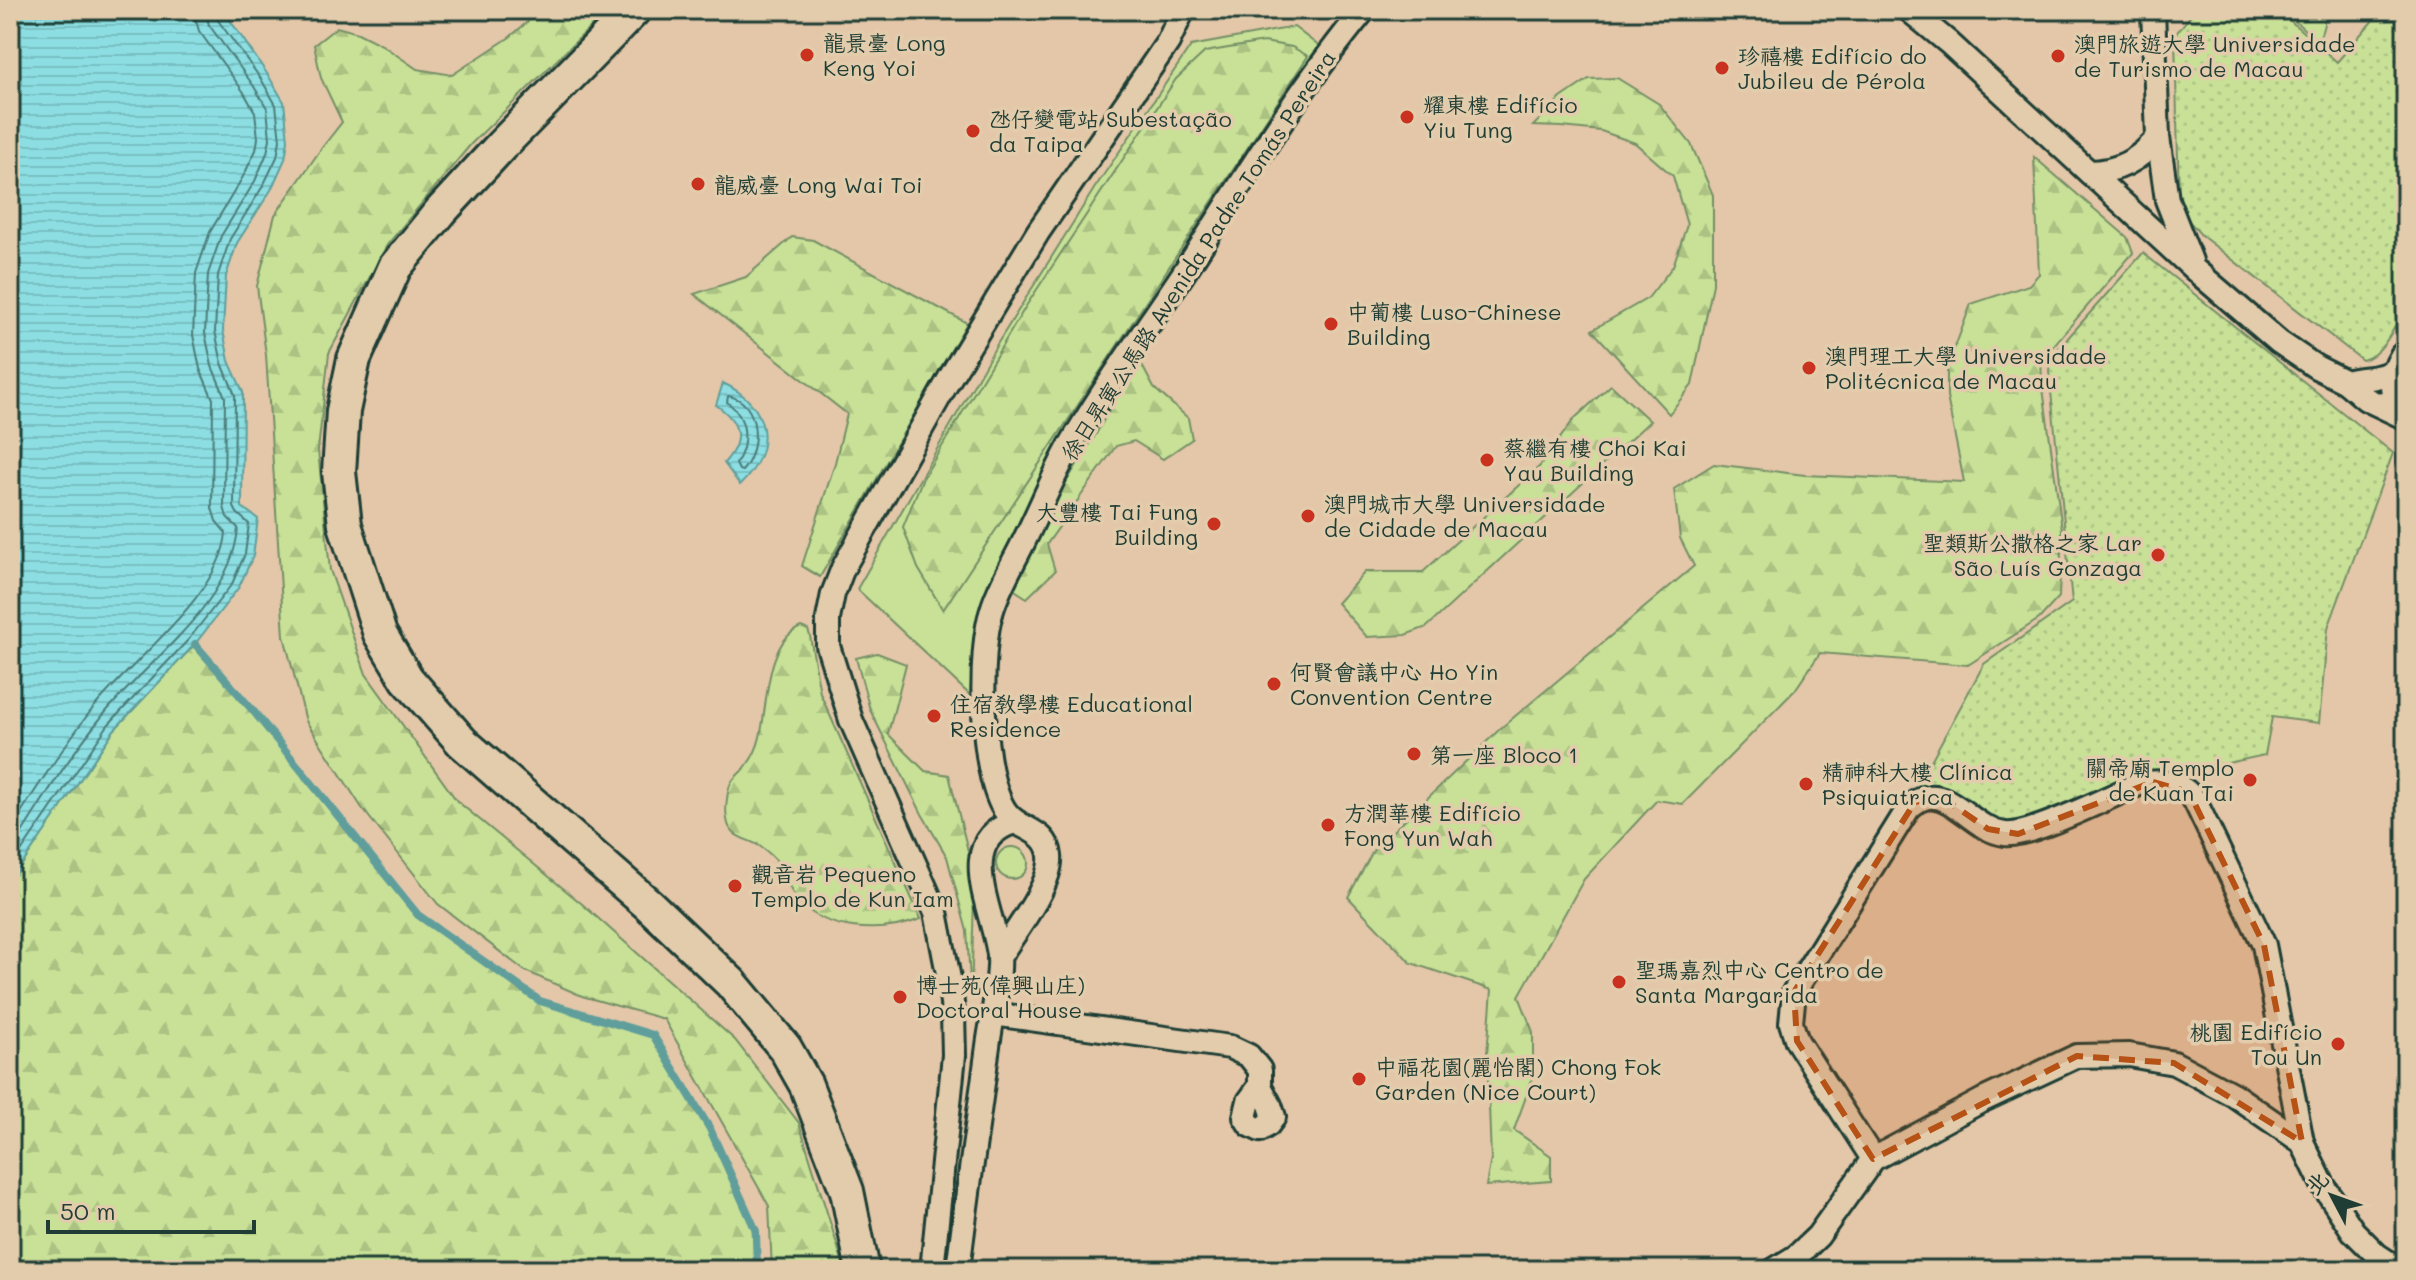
<svg xmlns="http://www.w3.org/2000/svg" width="2416" height="1280" viewBox="0 0 2416 1280" font-family="Mali,'LXGW WenKai TC',sans-serif">
  <style>
    .grass { fill: #c8e197; stroke: #748f66; stroke-width: 2 }
    .forest { fill: url(#forest-firs); stroke: #748f66; stroke-width: 2 }
    .park { fill: url(#park-dots); stroke: #748f66; stroke-width: 2 }
    .water { fill: url(#water-rules); stroke: #609e9c; stroke-width: 2 }
    .lines { fill: none; stroke-linecap: round; stroke-linejoin: round }
    .shore { stroke: #4b7d7a; stroke-width: 2 }
    .stream { stroke: #609e9c; stroke-width: 8 }
    .street-casing { stroke: #1f3d34; stroke-width: 28 }
    .secondary-casing { stroke: #1f3d34; stroke-width: 38 }
    .street { stroke: #e3ccac; stroke-width: 22 }
    .secondary { stroke: #e3ccac; stroke-width: 32 }
    .marked { fill: #b65216; fill-opacity: 0.2; stroke: #b65216; stroke-width: 6; stroke-dasharray: 16 10; stroke-linejoin: round }
    .poi-dot { fill: #c8321e; stroke: #e3ccac; stroke-width: 3 }
    .labels { text-anchor: middle; dominant-baseline: central; stroke-width: 7; stroke-linejoin: round; paint-order: stroke }
    .poi-label { font-size: 22px; fill: #1f3d34; stroke: #e3ccac; text-anchor: start }
    .street-label { font-size: 22px; fill: #1f3d34; stroke: #e3ccac }
  </style>
  <defs>
    <pattern id="forest-firs" width="22" height="20" patternUnits="userSpaceOnUse" patternTransform="scale(2)"><rect width="22" height="20" fill="#c8e197"/><path d="M5 1l3.5 6h-7zM16 11l3.5 6h-7z" fill="#abc283"/></pattern>
    <pattern id="park-dots" width="8" height="8" patternUnits="userSpaceOnUse" patternTransform="scale(2)"><rect width="8" height="8" fill="#c8e197"/><path d="M2 2h.1M6 6h.1" fill="none" stroke="#abc283" stroke-width="1.8" stroke-linecap="round"/></pattern>
    <pattern id="water-rules" width="6" height="5" patternUnits="userSpaceOnUse" patternTransform="scale(2)"><rect width="6" height="5" fill="#8cdee2"/><path d="M0 2.5h6" fill="none" stroke="#78bfc2"/></pattern>
  </defs>
  <rect width="100%" height="100%" fill="#e4c7a8"/>
  <filter id="ink" filterUnits="userSpaceOnUse"><feTurbulence type="fractalNoise" baseFrequency=".0125" numOctaves="2"/><feDisplacementMap in="SourceGraphic" scale="16" xChannelSelector="R" yChannelSelector="G"/><feConvolveMatrix kernelMatrix="1 2 1 2 8 2 1 2 1" color-interpolation-filters="sRGB"/></filter>
  <g filter="url(#ink)">
    <g class="grass">
      <path d="M2283 10H2323C2327 21 2322 31 2318 42Z"/>
      <polygon points="1294,27 1320,47 1068,426 1014,533 977,617 970,695 857,589 996,346 1094,189 1191,46"/>
      <circle cx="1012" cy="863" r="16"/>
    </g>
    <g class="forest">
      <polygon points="541,10 608,10 471,144 387,245 329,353 318,450 330,570 366,674 457,801 581,903 735,1040 799,1123 845,1270 772,1270 769,1206 664,1019 582,996 525,971 438,904 362,808 306,721 284,636 266,355 257,286 275,215 321,149 342,122 321,78 314,45 337,27 358,33 382,45 417,69 452,75 510,37"/>
      <polygon points="1264,42 1292,47 1308,56 943,610 918,568 903,527 922,480 1026,306 1176,79 1205,52"/>
      <polygon points="1617,78 1659,104 1691,144 1713,195 1713,284 1692,385 1669,414 1592,330 1648,298 1673,266 1687,225 1673,176 1635,143 1601,131 1562,127 1533,126 1561,98 1589,79"/>
      <polygon points="2034,157 2127,237 2133,253 2041,360 2042,381 2062,529 2059,597 2039,619 1968,665 1820,653 1795,690 1683,804 1657,800 1584,879 1519,996 1533,1032 1533,1077 1514,1130 1551,1156 1551,1181 1486,1186 1491,1159 1487,1054 1492,990 1411,963 1348,897 1374,849 1501,728 1694,566 1680,538 1674,489 1714,464 1805,475 1964,482 1947,397 1947,369 1971,304 2029,285 2039,274"/>
      <polygon points="792,237 813,240 967,323 820,577 802,566 835,463 847,414 694,294 746,277"/>
      <polygon points="1138,358 1154,388 1188,418 1192,439 1163,459 1134,441 1116,446 1047,544 1055,571 1027,598 1010,587 1050,508 1096,434"/>
      <polygon points="1611,385 1650,421 1427,627 1405,635 1367,637 1337,603 1365,572 1423,572 1540,466 1574,419"/>
      <path d="M801 627 808 630 810 636 820 693 921 919C882 934 824 933 796 898 785 884 786 868 772 856 768 852 763 848 758 845 745 838 729 837 727 819 725 811 727 791 731 783 735 776 743 771 747 765 753 757 758 746 760 737 768 704 765 642 801 627Z"/>
      <polygon points="195,644 418,915 540,1001 653,1035 710,1129 752,1222 755,1270 10,1270 10,882 114,730"/>
      <polygon points="877,653 906,664 888,734 925,771 949,775 968,851 974,898 971,998 967,931 947,857 922,814 870,710 856,658"/>
    </g>
    <g class="park">
      <path d="M2195 10H2278L2337 62 2374 19 2406 20V306C2395 325 2384 355 2362 360L2202 236 2188 220 2179 201 2175 35Z"/>
      <polygon points="2143,253 2393,453 2328,628 2319,723 2272,717 2265,755 2172,775 2013,828 1915,790 1984,664 2072,602 2049,371 2051,357"/>
    </g>
    <g class="water">
      <polygon points="10,10 223,10 268,75 284,102 288,140 285,159 271,190 237,243 226,276 223,330 229,361 243,392 242,507 258,519 253,556 239,587 195,644 114,730 10,882"/>
      <path d="M723 383C770 405 777 449 740 485L724 463C744 441 741 422 716 405Z"/>
    </g>
    <g class="lines">
      <g class="shore">
        <path d="M728 396C761 401 761 451 742 471L739 470 736 464C749 443 748 418 727 402Z"/>
        <path d="M10 829C36 790 61 749 90 712 127 664 221 596 226 533L216 521 212 508 213 399 200 369 193 335 196 273 210 232 244 175 256 150 258 138 255 112 243 91 199 31 193 10"/>
        <path d="M10 851C39 807 66 760 100 719 145 662 232 605 238 528L227 517 224 507 225 397 212 366 205 333 208 274 221 236 255 181 267 153 270 139 267 108 253 85 209 25 205 10"/>
        <polyline points="10,868 108,725 189,639 232,584 245,554 249,524 237,513 234,507 235,395 222,363 215,331 218,275 230,239 263,186 277,157 280,140 276,105 261,79 217,19 216,10"/>
      </g>
      <polyline class="stream" points="195,644 255,713 418,915 540,1001 653,1035 710,1129 752,1222 756,1231 757,1270"/>
      <g class="street-casing">
        <g id="street">
          <polyline points="1909,10 1949,43 2195,270 2279,342 2316,367 2346,382 2366,399 2406,418"/>
          <polyline points="2153,10 2158,137 2167,200 2191,261"/>
          <path d="M2089 172C2118 172 2141 159 2158 137"/>
          <path d="M2346 382C2371 375 2385 383 2405 359"/>
          <path d="M999 957C1014 933 1053 884 1050 856 1047 828 1019 831 1006 812 980 777 978 651 992 610 999 586 1014 562 1025 539 1040 509 1053 476 1070 446 1104 387 1145 331 1183 274 1241 185 1296 92 1364 10"/>
          <polyline points="993,1014 1230,1047 1249,1056 1260,1070 1260,1086 1270,1105 1274,1117 1268,1125 1260,1130 1250,1125 1245,1117 1249,1101 1260,1086"/>
          <path d="M1873 1159 1797 1041 1791 1023 1794 992 1908 809C1943 772 1968 830 2005 834 2030 837 2111 796 2139 784 2161 780 2181 781 2195 801L2264 945 2302 1142"/>
          <polyline points="932,1270 954,1055 953,1013 950,984 936,912 851,720 828,646 828,619 833,594 843,568 951,376 1038,232 1168,42 1183,10"/>
          <path d="M958 1270C967 1195 978 1121 988 1046 991 1023 1001 977 999 955 994 912 952 840 1015 822"/>
          <polyline points="1774,1270 1797,1256 1818,1236 1873,1159 1983,1100 2077,1056 2129,1055 2174,1063 2234,1095 2302,1142 2323,1185 2353,1231 2377,1255 2400,1270"/>
        </g>
      </g>
      <g class="secondary-casing">
        <g id="secondary">
          <polyline points="634,10 502,145 441,211 395,267 354,359 343,411 339,472 345,525 380,634 407,679 462,742 649,905 731,983 785,1048 806,1085 847,1191 863,1270"/>
          <path d="M2406 358C2395 377 2393 392 2406 410"/>
        </g>
      </g>
      <use href="#street" class="street"/>
      <use href="#secondary" class="secondary"/>
    </g>
  </g>
  <path class="marked" d="M2153 782 2189 792 2264 945 2302 1142 2174 1063 2077 1056 1873 1159 1797 1041 1794 992 1915 802 1943 798 1988 829 2018 834Z"/>
  <g class="poi-dot">
    <circle cx="807" cy="55" r="8"/>
    <circle cx="2058" cy="56" r="8"/>
    <circle cx="1722" cy="68" r="8"/>
    <circle cx="1407" cy="117" r="8"/>
    <circle cx="973" cy="131" r="8"/>
    <circle cx="698" cy="184" r="8"/>
    <circle cx="1331" cy="324" r="8"/>
    <circle cx="1809" cy="368" r="8"/>
    <circle cx="1487" cy="460" r="8"/>
    <circle cx="1308" cy="516" r="8"/>
    <circle cx="1214" cy="524" r="8"/>
    <circle cx="2158" cy="555" r="8"/>
    <circle cx="1274" cy="684" r="8"/>
    <circle cx="934" cy="716" r="8"/>
    <circle cx="1414" cy="754" r="8"/>
    <circle cx="2250" cy="780" r="8"/>
    <circle cx="1806" cy="784" r="8"/>
    <circle cx="1328" cy="825" r="8"/>
    <circle cx="735" cy="886" r="8"/>
    <circle cx="1619" cy="982" r="8"/>
    <circle cx="900" cy="997" r="8"/>
    <circle cx="2338" cy="1044" r="8"/>
    <circle cx="1359" cy="1079" r="8"/>
  </g>
  <g class="labels">
    <g class="poi-label">
      <text x="823" y="42">龍景臺 Long<tspan x="823" dy="25">Keng Yoi</tspan></text>
      <text x="2074" y="43">澳門旅遊大學 Universidade<tspan x="2074" dy="25">de Turismo de Macau</tspan></text>
      <text x="1738" y="55">珍禧樓 Edifício do<tspan x="1738" dy="25">Jubileu de Pérola</tspan></text>
      <text x="1423" y="104">耀東樓 Edifício<tspan x="1423" dy="25">Yiu Tung</tspan></text>
      <text x="989" y="118">氹仔變電站 Subestação<tspan x="989" dy="25">da Taipa</tspan></text>
      <text x="714" y="184">龍威臺 Long Wai Toi</text>
      <text x="1347" y="311">中葡樓 Luso-Chinese<tspan x="1347" dy="25">Building</tspan></text>
      <text x="1825" y="355">澳門理工大學 Universidade<tspan x="1825" dy="25">Politécnica de Macau</tspan></text>
      <text x="1503" y="447">蔡繼有樓 Choi Kai<tspan x="1503" dy="25">Yau Building</tspan></text>
      <text x="1324" y="503">澳門城市大學 Universidade<tspan x="1324" dy="25">de Cidade de Macau</tspan></text>
      <text x="1198" y="511" text-anchor="end">大豐樓 Tai Fung<tspan x="1198" dy="25">Building</tspan></text>
      <text x="2142" y="542" text-anchor="end">聖類斯公撒格之家 Lar<tspan x="2142" dy="25">São Luís Gonzaga</tspan></text>
      <text x="1290" y="671">何賢會議中心 Ho Yin<tspan x="1290" dy="25">Convention Centre</tspan></text>
      <text x="950" y="703">住宿教學樓 Educational<tspan x="950" dy="25">Residence</tspan></text>
      <text x="1430" y="754">第一座 Bloco 1</text>
      <text x="2234" y="767" text-anchor="end">關帝廟 Templo<tspan x="2234" dy="25">de Kuan Tai</tspan></text>
      <text x="1822" y="771">精神科大樓 Clínica<tspan x="1822" dy="25">Psiquiatrica</tspan></text>
      <text x="1344" y="812">方潤華樓 Edifício<tspan x="1344" dy="25">Fong Yun Wah</tspan></text>
      <text x="751" y="873">觀音岩 Pequeno<tspan x="751" dy="25">Templo de Kun Iam</tspan></text>
      <text x="1635" y="969">聖瑪嘉烈中心 Centro de<tspan x="1635" dy="25">Santa Margarida</tspan></text>
      <text x="916" y="984">博士苑(偉興山庄)<tspan x="916" dy="25">Doctoral House</tspan></text>
      <text x="2322" y="1031" text-anchor="end">桃園 Edifício<tspan x="2322" dy="25">Tou Un</tspan></text>
      <text x="1375" y="1066">中福花園(麗怡閣) Chong Fok<tspan x="1375" dy="25">Garden (Nice Court)</tspan></text>
    </g>
    <g class="street-label">
      <text transform="translate(1198 255) rotate(-57)">徐日昇寅公馬路 Avenida Padre Tomás Pereira</text>
    </g>
  </g>
  <rect width="2416" height="1280" fill="none" stroke="#e3ccac" stroke-width="40"/>
  <rect x="20" y="20" width="2376" height="1240" fill="none" stroke="#1f3d34" stroke-width="3" filter="url(#ink)"/>
  <g transform="translate(2332 1196) rotate(311)" stroke="#e3ccac" stroke-width="6" paint-order="stroke">
  <path d="M0-6L14 30L0 20L-14 30Z" fill="#1f3d34"/>
  <text y="-12" font-size="22" font-weight="bold" text-anchor="middle" fill="#1f3d34">北</text>
  </g>
  <path d="M48 1220v12h206v-12" fill="none" stroke="#1f3d34" stroke-width="4"/>
  <text x="60" y="1220" font-size="24" fill="#1f3d34" stroke="#e3ccac" stroke-width="6" paint-order="stroke">50 m</text>
</svg>
